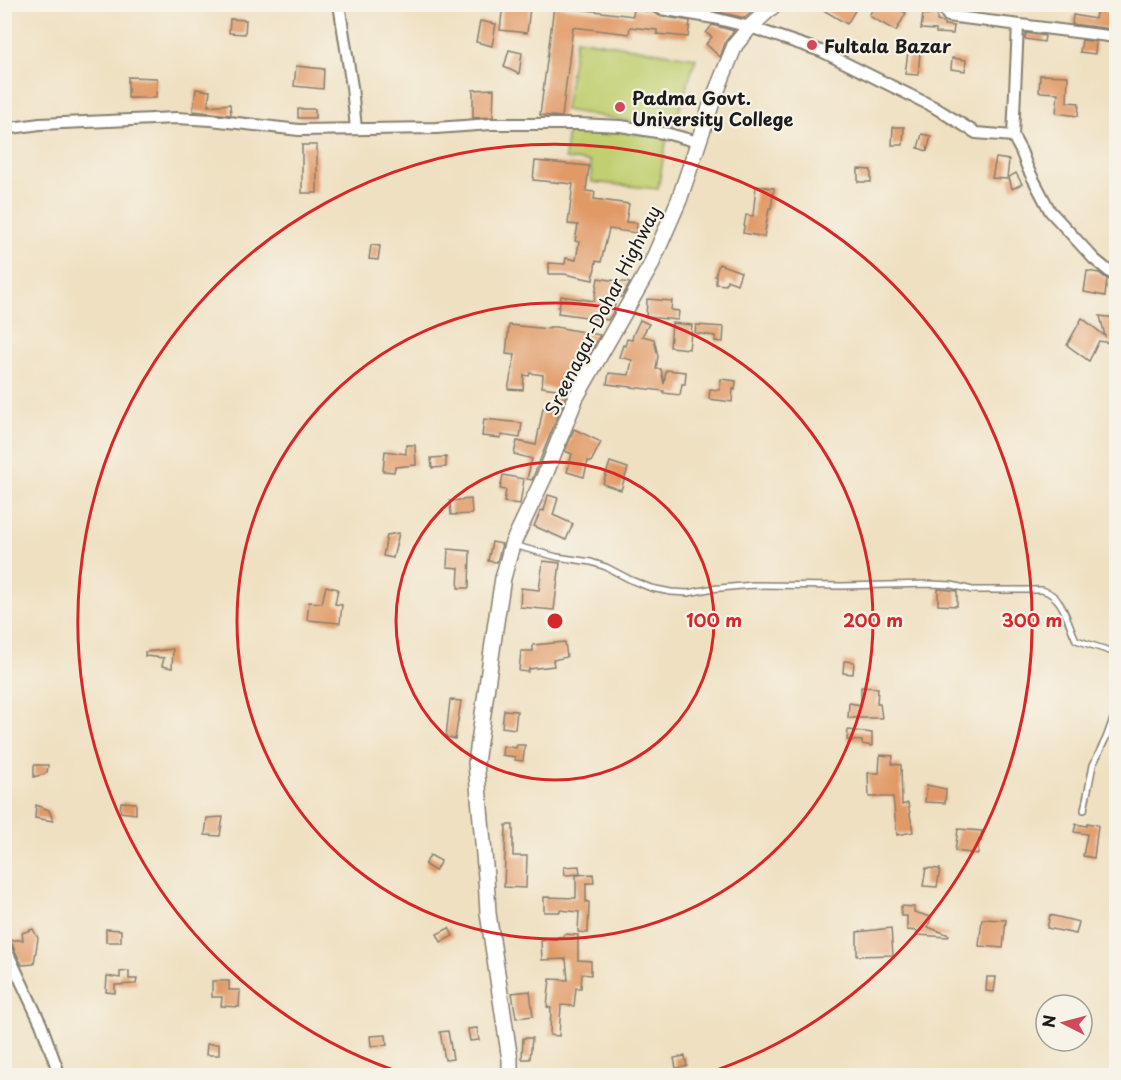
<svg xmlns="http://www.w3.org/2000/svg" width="1121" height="1080" viewBox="0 0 1121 1080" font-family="'Playpen Sans',sans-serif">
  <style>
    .green { fill: #c1cf71; stroke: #6e7646; stroke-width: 1.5 }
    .building { fill: #e19a66 }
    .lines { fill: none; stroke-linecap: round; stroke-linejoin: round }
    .lane-casing { stroke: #867e6e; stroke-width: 8 }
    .street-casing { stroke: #867e6e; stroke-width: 14 }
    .primary-casing { stroke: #867e6e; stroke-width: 18 }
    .lane { stroke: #fff; stroke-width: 5 }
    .street { stroke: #fff; stroke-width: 10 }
    .primary { stroke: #fff; stroke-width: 15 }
    .ring { fill: none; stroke: #d62828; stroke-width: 3 }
    .poi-dot { fill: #d1495b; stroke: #f7f3e8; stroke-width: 2 }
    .labels { text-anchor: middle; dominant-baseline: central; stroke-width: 4.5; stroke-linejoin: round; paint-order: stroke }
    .poi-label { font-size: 18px; font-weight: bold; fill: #1c1c1c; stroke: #f7f3e8; text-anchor: start }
    .street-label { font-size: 18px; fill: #1c1c1c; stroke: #f7f3e8 }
    .centre { fill: #d62828; stroke: #f7f3e8; stroke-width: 3 }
    .ring-label { font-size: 18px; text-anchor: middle; font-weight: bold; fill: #d62828; stroke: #f7f3e8; stroke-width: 4.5; stroke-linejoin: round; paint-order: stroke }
  </style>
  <rect width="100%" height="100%" fill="#f7f3e8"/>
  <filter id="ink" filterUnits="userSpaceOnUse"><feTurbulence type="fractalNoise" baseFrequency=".0167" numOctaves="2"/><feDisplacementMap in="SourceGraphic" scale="12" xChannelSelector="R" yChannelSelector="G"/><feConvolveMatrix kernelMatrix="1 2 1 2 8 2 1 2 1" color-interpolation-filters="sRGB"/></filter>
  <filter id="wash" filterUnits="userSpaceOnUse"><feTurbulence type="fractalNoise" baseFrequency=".008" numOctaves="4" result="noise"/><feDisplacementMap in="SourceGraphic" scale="24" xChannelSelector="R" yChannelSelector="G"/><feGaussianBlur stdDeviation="1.35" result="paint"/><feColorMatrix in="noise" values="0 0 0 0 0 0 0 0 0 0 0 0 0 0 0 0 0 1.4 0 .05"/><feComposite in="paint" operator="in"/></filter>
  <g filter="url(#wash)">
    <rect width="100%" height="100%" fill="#efe0c1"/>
    <g class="green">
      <polygon points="576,39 696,58 673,129 565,110"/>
      <polygon points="568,127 667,137 658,189 592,182 590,162 565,159"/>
    </g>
    <g id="blocks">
      <g class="building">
        <polygon points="503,4 530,7 527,33 500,30"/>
        <polygon points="685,4 760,4 745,18"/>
        <polygon points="813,4 859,4 847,24"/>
        <polygon points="875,4 890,4 906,13 896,31 869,16"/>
        <polygon points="932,4 938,4 937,21 943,22 944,23 944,25 954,26 953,34 936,33 936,30 921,29 923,14 930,15"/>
        <polygon points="1098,4 1107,4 1106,12 1114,13 1112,29 1072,24 1073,15 1095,19"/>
        <polygon points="554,6 633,16 634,9 652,12 660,16 690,21 688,37 657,34 657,30 630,27 629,34 573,27 562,117 540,115"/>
        <polygon points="230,19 246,20 245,34 229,33"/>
        <polygon points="480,21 496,24 492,46 476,42"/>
        <polygon points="712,25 734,31 726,41 720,57 706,44 712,37 706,33"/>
        <polygon points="1026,33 1045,36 1044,42 1025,39"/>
        <polygon points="1082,40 1096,42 1095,54 1080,52"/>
        <polygon points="509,50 522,53 519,74 504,67"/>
        <polygon points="908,52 920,53 918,75 905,74"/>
        <polygon points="952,58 966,60 965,71 951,69"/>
        <polygon points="296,66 324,69 323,89 294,86"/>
        <polygon points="1040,75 1068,76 1067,102 1079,103 1078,116 1056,113 1058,93 1039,92"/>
        <polygon points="128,77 157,78 156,98 128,98"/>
        <polygon points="196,89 210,91 208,106 230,104 231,115 193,111"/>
        <polygon points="494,89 493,117 473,118 473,90"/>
        <rect x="298" y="109" width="17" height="9"/>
        <polygon points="893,127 904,127 903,145 892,145"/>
        <polygon points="922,134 931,136 927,151 918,148"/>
        <rect x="302" y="145" width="15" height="48"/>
        <polygon points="996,158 1009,160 1007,179 992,178"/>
        <polygon points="535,161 589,166 586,191 595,192 594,199 629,204 626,222 637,223 636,233 609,229 601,262 596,261 593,280 564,274 549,274 549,263 565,264 566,258 576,260 579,242 575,241 578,225 568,224 573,184 533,180"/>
        <polygon points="858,169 871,170 871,182 858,182"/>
        <polygon points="1016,173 1022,184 1012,189 1009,177"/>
        <polygon points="756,186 774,188 771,208 769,208 764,237 743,233 746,215 753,216"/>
        <polygon points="371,245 380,246 378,260 369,259"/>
        <polygon points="719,264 741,272 737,284 727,280 726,285 716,284 716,276 715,276"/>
        <polygon points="1087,271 1099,273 1107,279 1105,296 1084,292"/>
        <polygon points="598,278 630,283 622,297 616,296 614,311 608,320 558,313 561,296 594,301"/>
        <polygon points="647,299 672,301 671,310 679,311 678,320 646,317"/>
        <polygon points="1100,316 1116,318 1116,344 1099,341 1089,361 1067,345 1082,318 1105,336"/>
        <polygon points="640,320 649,324 642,336 654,339 658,356 656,369 661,369 664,384 666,370 686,372 685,384 682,384 680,395 663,393 664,391 607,384 609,373 629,375 632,360 619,357 623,345 625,346 627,339 632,340 633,335"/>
        <polygon points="672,323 692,325 689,349 670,347"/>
        <polygon points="509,325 549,329 549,327 556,327 600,335 567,393 532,480 527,479 532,459 514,454 517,441 536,445 543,408 553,410 556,389 542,387 543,375 530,373 529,376 524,375 523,390 508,389 515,355 506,354"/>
        <polygon points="696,325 724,327 723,342 715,341 715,336 695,333"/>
        <polygon points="721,379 736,381 735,390 733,389 732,402 709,399 710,389 720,390"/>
        <polygon points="484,419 522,423 520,438 501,435 500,438 482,436"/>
        <polygon points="574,429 601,442 591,462 588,461 584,477 567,472 572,454 565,451"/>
        <polygon points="406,445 415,445 416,465 395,467 394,472 383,471 385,451 406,454"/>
        <polygon points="446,457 446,467 432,468 431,458"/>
        <polygon points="610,462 628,468 621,490 603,484"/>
        <polygon points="503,475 524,479 520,504 504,502 506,490 500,489"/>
        <polygon points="548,495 558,498 553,515 573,524 566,540 534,526 541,510 544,511"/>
        <polygon points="471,499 472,514 451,515 450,501"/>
        <polygon points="399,533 393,558 383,556 387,535"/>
        <polygon points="492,542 502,544 497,562 488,561"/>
        <polygon points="448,549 470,551 469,588 458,588 459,568 447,567"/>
        <polygon points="543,561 560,563 554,610 520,607 521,588 539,590"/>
        <polygon points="326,586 338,589 335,604 342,605 340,623 307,620 309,602 322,603"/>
        <polygon points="938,589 957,591 957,606 938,605"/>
        <polygon points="565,642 567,657 553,660 554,666 529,669 528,672 519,671 521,651 533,651 533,645"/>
        <polygon points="173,649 172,668 162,666 164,658 145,656 145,652"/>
        <polygon points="844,661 854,662 853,674 843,673"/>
        <polygon points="861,687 878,688 877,704 880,704 882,718 848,718 849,703 861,705"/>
        <polygon points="450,700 461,701 455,739 446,737"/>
        <polygon points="504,710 517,711 515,729 502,727"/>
        <polygon points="848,730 872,733 872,746 862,744 862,741 847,740"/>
        <polygon points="517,745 525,745 523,761 515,760 515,757 502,755 503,746 516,748"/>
        <polygon points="880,755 893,756 892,764 901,765 902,805 908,803 913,832 897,835 893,797 869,797 868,773 879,773"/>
        <polygon points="34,765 48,765 47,773 34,777"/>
        <polygon points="927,785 946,789 945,803 925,802"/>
        <polygon points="121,802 136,803 136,814 120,812"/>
        <polygon points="36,805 49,810 53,821 35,818"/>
        <polygon points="223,817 220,836 205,835 207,818"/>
        <polygon points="1087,823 1098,825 1094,858 1083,856 1087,834 1074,832 1076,824 1087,826"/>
        <polygon points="506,825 513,825 513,856 527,856 526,888 504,887"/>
        <polygon points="958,829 982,831 981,841 979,840 978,854 955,851"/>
        <polygon points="430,855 441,861 435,871 425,865"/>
        <polygon points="579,866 580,874 565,875 564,867"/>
        <polygon points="926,868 940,869 937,887 923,886"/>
        <polygon points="593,874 594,883 586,883 586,902 589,902 588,933 578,932 579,912 560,910 560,912 544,912 544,897 576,898 576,875"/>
        <polygon points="901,906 914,907 914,912 931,917 928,927 949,935 948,937 917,935 917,931 907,930 907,916 901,916"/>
        <polygon points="1050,915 1079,922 1076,934 1047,928"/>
        <polygon points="982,919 1006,920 1003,948 979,946"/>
        <polygon points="449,928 453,936 441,942 437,934"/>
        <polygon points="891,928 893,955 857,956 857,932"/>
        <polygon points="33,929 38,938 34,964 22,965 10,940 23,940 22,933"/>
        <polygon points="106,929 121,930 121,942 106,942"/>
        <polygon points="564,934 578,935 578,960 591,961 591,975 582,974 581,988 576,988 574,1006 561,1005 559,1036 550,1035 551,1008 547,1007 550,979 568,980 566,959 542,960 541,941 558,939 558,937 563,937"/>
        <polygon points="129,971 129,979 137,979 136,984 115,985 115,993 106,992 107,976 120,978 120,972"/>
        <polygon points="987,977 996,977 994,992 986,991"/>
        <polygon points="212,981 229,981 229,990 240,990 239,1007 221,1006 222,997 212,997"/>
        <polygon points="530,991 533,1016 516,1018 512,993"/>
        <polygon points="477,1028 479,1040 470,1041 468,1029"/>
        <polygon points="448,1031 453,1059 445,1060 440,1032"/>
        <polygon points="386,1035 387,1045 371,1046 370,1036"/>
        <polygon points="523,1038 532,1038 530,1059 522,1059"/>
        <polygon points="207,1044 219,1044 219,1055 206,1055"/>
        <polygon points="685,1056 687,1066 676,1068 674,1058"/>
      </g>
    </g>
  </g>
  <g filter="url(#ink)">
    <use href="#blocks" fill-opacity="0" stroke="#867e6e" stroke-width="1.5"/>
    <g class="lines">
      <g class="lane-casing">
        <g id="lane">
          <path d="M513 545 557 557 591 562 606 567 631 580 651 588 671 592 688 593 709 589 753 585 842 586 931 584 952 585 972 590H1042C1064 596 1067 622 1076 640L1116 653"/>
          <polyline points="1084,810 1093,765 1106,738 1116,711"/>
        </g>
      </g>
      <g class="street-casing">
        <g id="street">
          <polyline points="339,4 352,87 356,129"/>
          <polyline points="654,4 661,9 714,18 750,27 821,51 934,107 976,133 1013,136"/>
          <polyline points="946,4 945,11 948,16 1116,37"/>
          <polyline points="1018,25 1013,136 1021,151 1028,169 1050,211 1094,259 1116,277"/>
          <polyline points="4,129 40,124 176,118 211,120 299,130 436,128 491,124 578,124 621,126 669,134 698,142"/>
          <polyline points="4,945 41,1024 60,1076"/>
        </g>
      </g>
      <g class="primary-casing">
        <polyline id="primary" points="510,1076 510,1060 488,913 486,877 476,763 496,622 503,578 512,545 545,475 576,397 650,267 679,200 711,105 735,45 750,27 775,4"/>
      </g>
      <use href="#lane" class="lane"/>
      <use href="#street" class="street"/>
      <use href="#primary" class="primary"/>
    </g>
  </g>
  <g class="ring">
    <circle cx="555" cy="621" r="159"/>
    <circle cx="555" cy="621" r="318"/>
    <path d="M408 1075A477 477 0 1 1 702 1075"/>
  </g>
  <g class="poi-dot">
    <circle cx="812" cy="45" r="6"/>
    <circle cx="620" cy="107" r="6"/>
  </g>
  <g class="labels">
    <g class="poi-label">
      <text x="824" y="45">Fultala Bazar</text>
      <text x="632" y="97">Padma Govt.<tspan x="632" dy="21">University College</tspan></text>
    </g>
    <g class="street-label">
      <text transform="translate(602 310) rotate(-63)">Sreenagar-Dohar Highway</text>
    </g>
  </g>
  <circle cx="555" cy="621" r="9" class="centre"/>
  <g class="ring-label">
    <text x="714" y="627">100 m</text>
    <text x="873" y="627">200 m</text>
    <text x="1032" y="627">300 m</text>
  </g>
  <rect width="1121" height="1080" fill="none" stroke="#f7f3e8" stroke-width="24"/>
  <g transform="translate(1064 1023) rotate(276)"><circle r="28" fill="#f7f3e8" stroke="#9f9d96" stroke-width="1.5"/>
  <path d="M0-4.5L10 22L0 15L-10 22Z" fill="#d1495b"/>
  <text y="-9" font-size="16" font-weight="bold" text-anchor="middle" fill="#1c1c1c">N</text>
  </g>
</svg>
